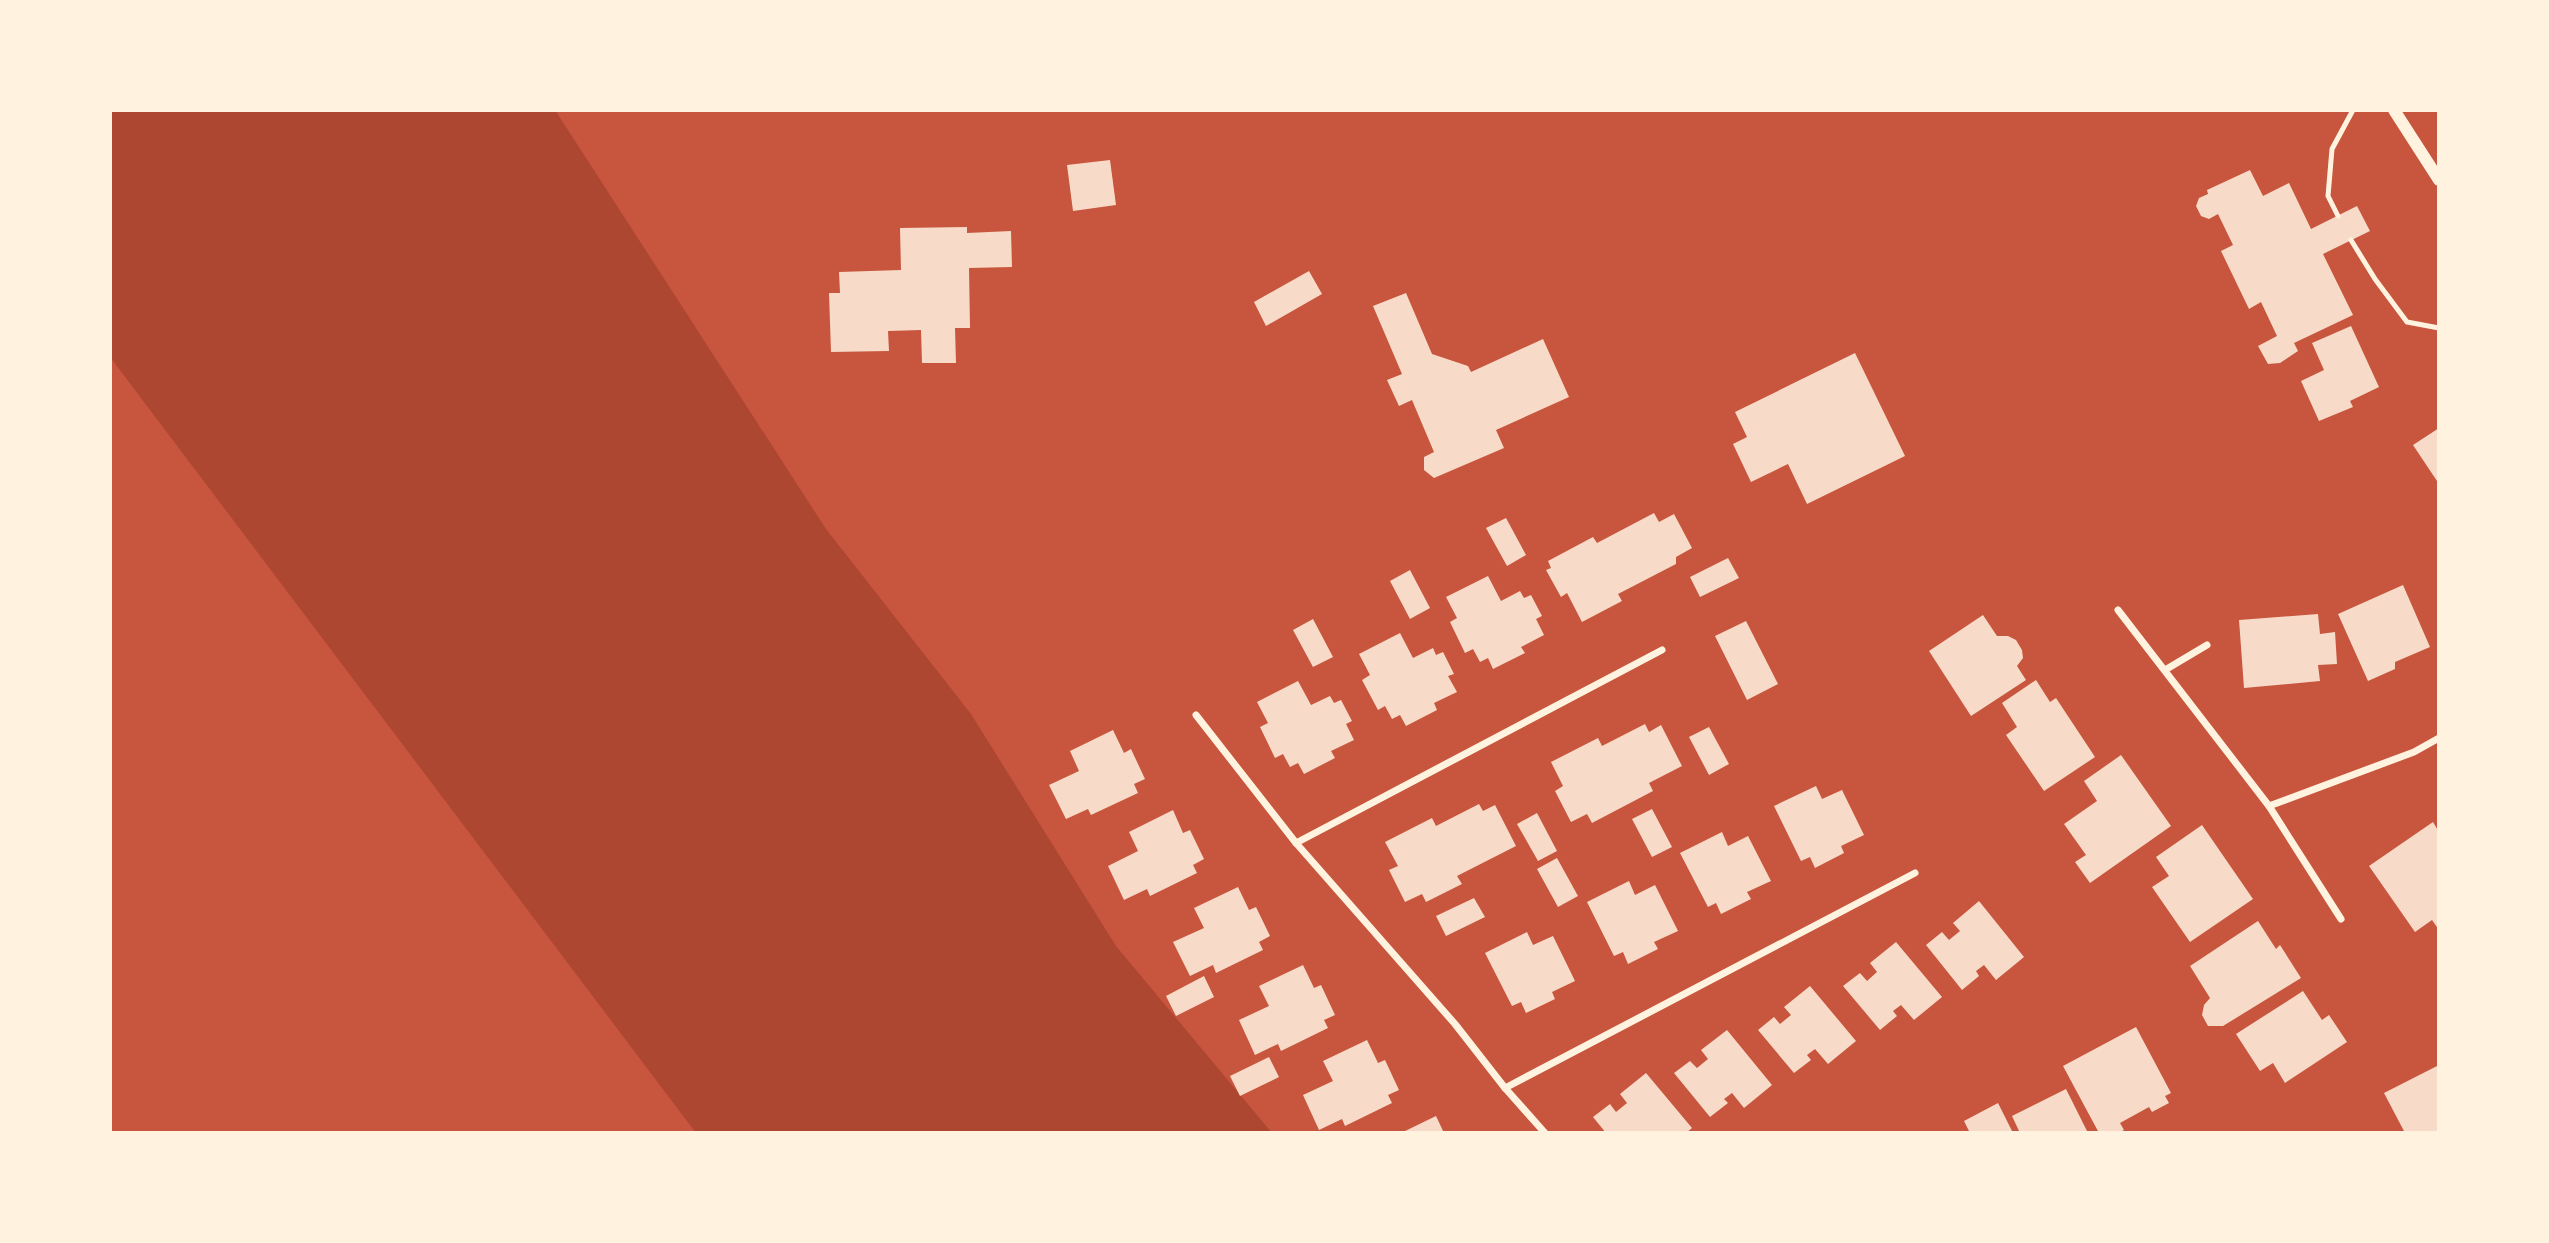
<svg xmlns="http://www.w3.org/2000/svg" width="2549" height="1243" viewBox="0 0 2549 1243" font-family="'DejaVu Sans',sans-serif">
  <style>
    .green { fill: #ae4732 }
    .building { fill: #f7dbc8 }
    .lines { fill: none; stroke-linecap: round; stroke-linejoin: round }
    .service { stroke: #fff3e0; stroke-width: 5 }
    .minor { stroke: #fff3e0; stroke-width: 7 }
    .tertiary { stroke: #fff3e0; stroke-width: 12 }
  </style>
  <rect width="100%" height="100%" fill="#c8553d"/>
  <polygon class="green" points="110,110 555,110 826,529 971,714 1116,946 1272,1133 696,1133 110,357"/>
  <g class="building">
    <polygon points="1110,160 1116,205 1073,211 1067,165"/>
    <polygon points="2250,170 2263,196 2289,183 2311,229 2357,206 2370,231 2323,254 2353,315 2294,343 2298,351 2280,363 2268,364 2258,346 2277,336 2261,302 2249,309 2221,251 2233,245 2218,214 2209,219 2201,216 2196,206 2199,198 2208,194 2207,190"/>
    <polygon points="967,227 967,233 1011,231 1012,267 969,268 970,328 955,328 956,363 922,363 921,330 888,331 889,351 831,352 829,293 840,293 839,272 901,270 900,228"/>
    <polygon points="1309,271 1322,294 1266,326 1254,302"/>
    <polygon points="1406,293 1432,354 1468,366 1471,372 1543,339 1569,397 1496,430 1504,448 1434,478 1424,470 1424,457 1434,452 1412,400 1399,406 1387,380 1402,374 1373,306"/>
    <polygon points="2351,326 2379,387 2350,401 2353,407 2319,421 2301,381 2324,370 2312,343"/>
    <polygon points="1855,353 1905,456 1807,504 1788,464 1751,482 1733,444 1747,437 1735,412"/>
    <polygon points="2439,428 2439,484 2413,445"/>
    <polygon points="1654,513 1659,522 1674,514 1692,548 1676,557 1676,564 1618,594 1622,601 1582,622 1567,593 1561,597 1546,570 1551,568 1548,561 1593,537 1597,543"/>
    <polygon points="1506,518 1526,555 1507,566 1486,528"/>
    <polygon points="1728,558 1739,578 1700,597 1690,577"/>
    <polygon points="1410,570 1430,608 1410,619 1390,581"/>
    <polygon points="1488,576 1501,601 1520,591 1524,598 1531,595 1542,616 1536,619 1544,635 1521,647 1525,653 1493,669 1488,658 1480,662 1473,649 1465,653 1450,622 1457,618 1446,597"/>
    <polygon points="2403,585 2430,647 2395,662 2395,669 2368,681 2338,614"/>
    <polygon points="2318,614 2320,634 2335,632 2337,664 2318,665 2320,681 2244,688 2239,620"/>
    <polygon points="1983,615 1997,636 2008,636 2016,640 2022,650 2023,658 2017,666 2026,680 1971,716 1929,651"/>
    <polygon points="1313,619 1333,657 1313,667 1293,630"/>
    <polygon points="1746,621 1778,684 1747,700 1715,636"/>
    <polygon points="1400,633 1413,658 1433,648 1436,655 1443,652 1454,674 1448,676 1457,692 1434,703 1437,710 1406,726 1400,715 1392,719 1385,706 1378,710 1362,680 1370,675 1359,654"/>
    <polygon points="2036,680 2050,702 2056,698 2095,757 2044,791 2006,735 2017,727 2002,703"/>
    <polygon points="1298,681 1311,705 1330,696 1334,703 1341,700 1352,721 1346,724 1354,740 1331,751 1335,758 1304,774 1298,763 1290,767 1283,754 1275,758 1260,727 1268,723 1257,702"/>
    <polygon points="1645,724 1649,732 1661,725 1682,766 1649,783 1653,791 1592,823 1587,814 1571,822 1555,791 1563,786 1551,762 1598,738 1602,746"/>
    <polygon points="1709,727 1729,764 1709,775 1689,737"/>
    <polygon points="1113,730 1124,753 1131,749 1145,779 1134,784 1138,793 1091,815 1088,809 1066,819 1049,785 1079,771 1070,751"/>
    <polygon points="2121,755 2171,826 2090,883 2075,862 2086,855 2064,824 2097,801 2084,781"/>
    <polygon points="1816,786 1822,799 1842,790 1864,835 1841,846 1844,853 1815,868 1810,857 1801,861 1774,806"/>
    <polygon points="1479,804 1483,811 1495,805 1516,846 1457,876 1462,884 1426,902 1422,894 1405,902 1389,870 1398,866 1385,842 1432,818 1436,826"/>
    <polygon points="1652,809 1672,847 1652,857 1632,819"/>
    <polygon points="1173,810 1183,833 1190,830 1204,859 1193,865 1197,873 1150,896 1147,889 1124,900 1108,866 1138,851 1129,832"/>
    <polygon points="1537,813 1557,851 1538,861 1517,824"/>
    <polygon points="2433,822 2439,832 2439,930 2432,920 2415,932 2369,866"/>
    <polygon points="2202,825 2253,899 2190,942 2152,887 2169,876 2156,857"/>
    <polygon points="1722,832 1728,846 1748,836 1771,881 1747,892 1751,899 1721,914 1716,903 1708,907 1680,853"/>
    <polygon points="1557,858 1578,896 1558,907 1537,869"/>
    <polygon points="1629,881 1635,895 1655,885 1678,931 1654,942 1658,949 1628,964 1623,952 1614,956 1587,902"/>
    <polygon points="1238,887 1249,910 1256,907 1270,936 1259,942 1263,950 1216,973 1213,965 1190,976 1173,942 1204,928 1194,908"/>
    <polygon points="1474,898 1485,917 1446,936 1436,916"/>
    <polygon points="1979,901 2024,957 1996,980 1984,965 1976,971 1979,976 1962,990 1926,945 1942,932 1949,940 1960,931 1953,923"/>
    <polygon points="2258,921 2276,949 2280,945 2301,978 2223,1026 2208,1026 2202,1015 2204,1005 2210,998 2190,966"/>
    <polygon points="1527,932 1533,945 1553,936 1575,981 1552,992 1555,999 1526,1013 1521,1002 1512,1006 1485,953"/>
    <polygon points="1896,942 1942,997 1914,1020 1901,1005 1893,1011 1897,1016 1880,1030 1843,986 1860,973 1867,981 1877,972 1870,963"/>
    <polygon points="1303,965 1314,988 1321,985 1335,1015 1324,1020 1328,1028 1281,1051 1278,1044 1255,1055 1239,1020 1269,1006 1259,986"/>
    <polygon points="1204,976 1214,997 1176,1016 1166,996"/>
    <polygon points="1810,986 1856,1041 1828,1064 1815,1049 1807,1055 1811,1060 1794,1073 1758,1030 1774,1017 1780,1024 1791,1015 1784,1007"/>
    <polygon points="2303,991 2322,1020 2329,1015 2347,1042 2285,1083 2273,1063 2260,1071 2236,1034"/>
    <polygon points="2136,1027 2171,1093 2165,1096 2169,1103 2152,1112 2149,1107 2120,1123 2124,1130 2118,1133 2099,1133 2063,1066"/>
    <polygon points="1727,1030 1772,1085 1744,1108 1732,1093 1724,1099 1728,1103 1710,1117 1674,1073 1690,1061 1697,1068 1708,1059 1701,1050"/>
    <polygon points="1367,1040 1378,1063 1385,1060 1399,1090 1388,1095 1392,1103 1345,1126 1342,1119 1319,1130 1303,1095 1333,1081 1323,1061"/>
    <polygon points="1269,1057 1279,1077 1240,1096 1230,1076"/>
    <polygon points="2439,1065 2439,1133 2405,1133 2384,1093"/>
    <polygon points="1646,1073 1692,1128 1686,1133 1606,1133 1593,1117 1610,1104 1616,1112 1627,1103 1620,1094"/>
    <polygon points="2066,1089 2088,1133 2020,1133 2012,1116"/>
    <polygon points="1998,1103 2013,1133 1970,1133 1964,1121"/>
    <polygon points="1436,1116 1444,1133 1401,1133"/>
  </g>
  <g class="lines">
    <g class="service">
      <polyline points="2338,216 2328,196 2332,149 2353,110"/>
      <polyline points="2351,240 2375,279 2407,322 2439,328"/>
    </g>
    <g class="minor">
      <polyline points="2118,610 2269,806 2341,919"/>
      <polyline points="2165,670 2207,645"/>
      <polyline points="1196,715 1296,843 1455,1024 1505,1088 1545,1133"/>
      <polyline points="2269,806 2414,752 2439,738"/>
      <polyline points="1296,843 1662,650"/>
      <polyline points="1505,1088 1915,873"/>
    </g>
    <polyline class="tertiary" points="2394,110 2439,180"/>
  </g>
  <rect width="2549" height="1243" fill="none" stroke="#fff3e0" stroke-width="224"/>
</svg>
